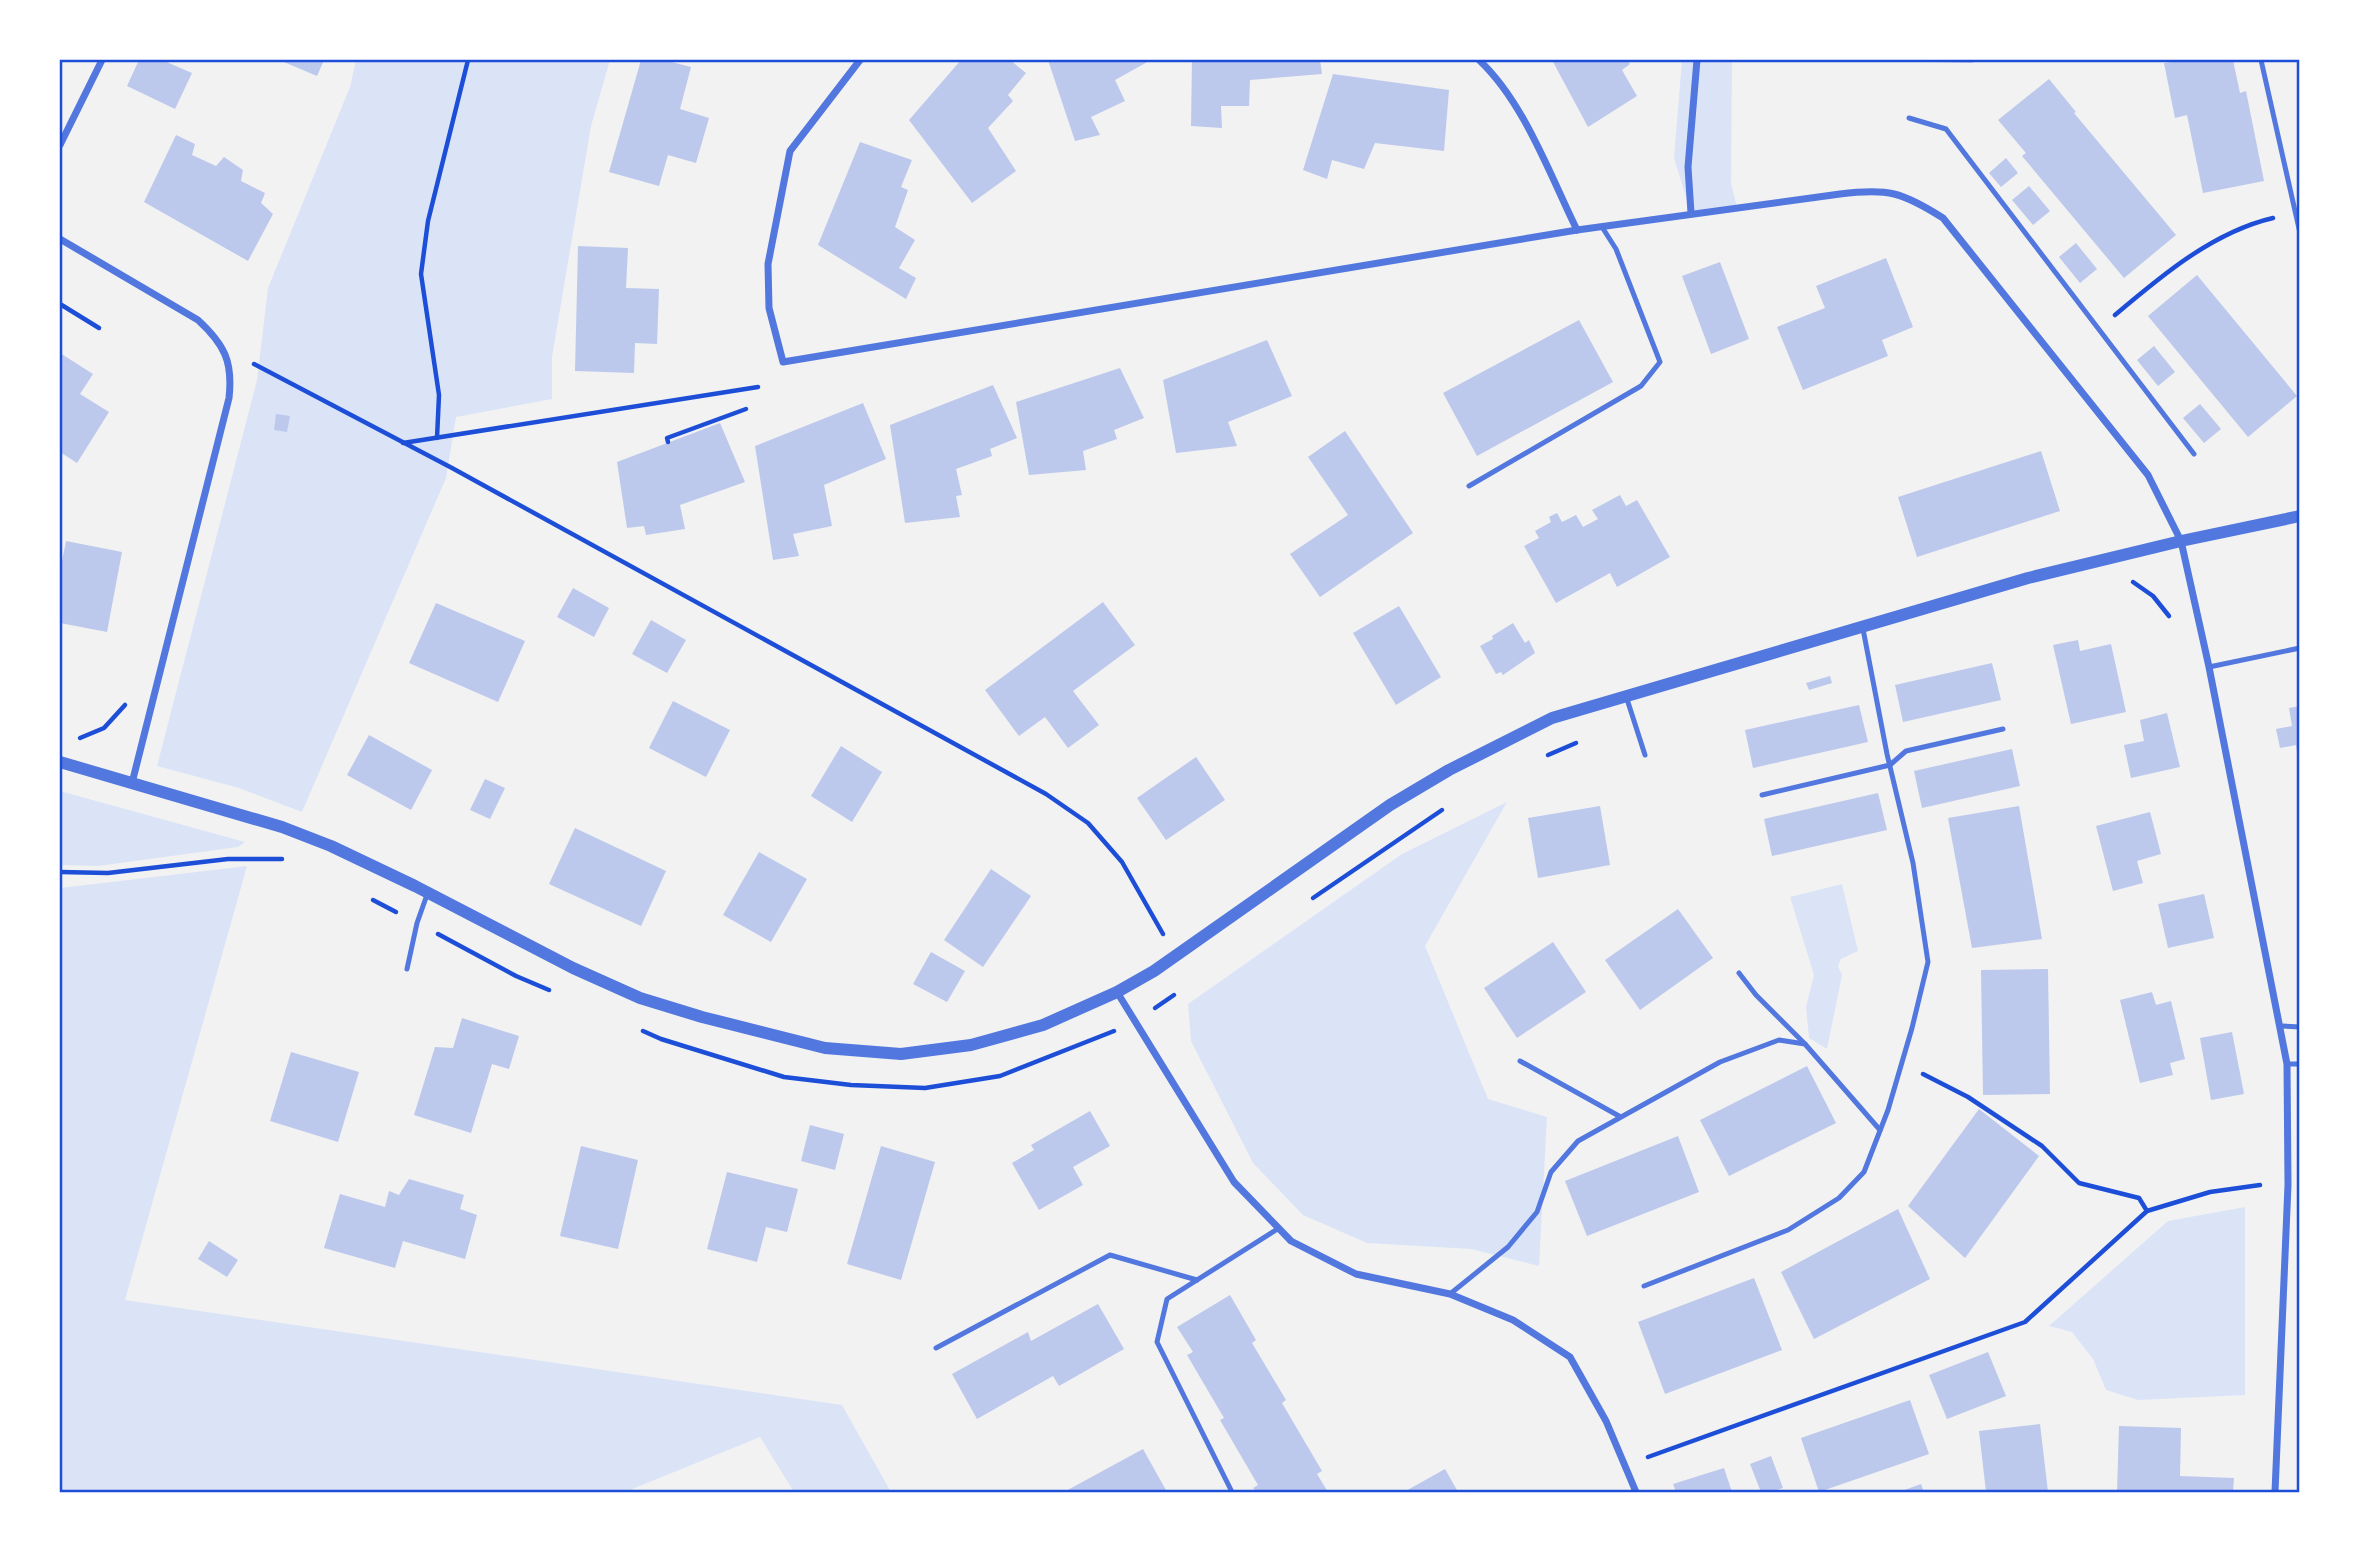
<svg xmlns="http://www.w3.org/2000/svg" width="2359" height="1552" viewBox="0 0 2359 1552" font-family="'Nunito Sans',sans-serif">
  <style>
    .green { fill: #dbe4f7 }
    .building { fill: #bdc9ec }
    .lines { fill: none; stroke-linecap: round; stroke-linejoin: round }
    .path { stroke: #1d4ed8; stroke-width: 4.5 }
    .service { stroke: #5277de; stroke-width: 5 }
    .minor { stroke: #5277de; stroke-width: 7 }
    .tertiary { stroke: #5277de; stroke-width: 12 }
    .neatline { fill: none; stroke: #1d4ed8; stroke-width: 2.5 }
  </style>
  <rect width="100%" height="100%" fill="#f2f2f2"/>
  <g class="green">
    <polygon points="356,60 610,60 591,126 552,357 552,399 456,417 446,478 302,812 239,788 157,766 257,380 268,288 350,87"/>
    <polygon points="1682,60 1732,60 1731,183 1737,207 1691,213 1674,158"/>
    <polygon points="60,791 245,842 238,847 98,866 60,865"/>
    <polygon points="1507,802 1425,946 1488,1099 1547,1117 1539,1266 1471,1249 1367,1243 1303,1215 1253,1163 1191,1041 1188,1004 1402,854"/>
    <polygon points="247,866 125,1300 842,1405 891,1492 794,1492 760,1437 625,1492 60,1492 60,888"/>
    <polygon points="1842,884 1858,951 1841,959 1838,966 1842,975 1827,1049 1809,1038 1806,1007 1814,975 1790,897"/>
    <polygon points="2245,1207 2245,1395 2138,1400 2106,1390 2093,1359 2072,1332 2049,1326 2168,1221"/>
  </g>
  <g class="building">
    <polygon points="139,60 162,60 192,73 175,109 127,86"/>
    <polygon points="279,60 324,60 317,76"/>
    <polygon points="641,60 664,60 691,67 680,109 709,118 696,163 668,155 659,186 609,172"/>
    <polygon points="961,60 1010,60 1026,73 1008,95 1013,101 988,128 1016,171 972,203 909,120"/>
    <polygon points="1048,60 1151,60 1115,80 1125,101 1091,117 1100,135 1075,141"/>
    <polygon points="1192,60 1320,60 1322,74 1250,80 1249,106 1221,106 1222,128 1191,126"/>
    <polygon points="1552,60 1627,60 1630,64 1622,70 1637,96 1588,127"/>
    <polygon points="1931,60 1973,60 1973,63 1931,62"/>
    <polygon points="2183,60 2233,60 2240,93 2246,91 2264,181 2203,193 2187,115 2175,118 2164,63"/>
    <polygon points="1333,74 1449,90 1444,151 1375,143 1364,169 1332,160 1327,179 1303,170"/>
    <polygon points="2049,79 2076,112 2074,113 2176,235 2124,278 2022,156 2026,153 1998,120"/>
    <polygon points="176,135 195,144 192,155 216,166 224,157 243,170 241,181 265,193 261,203 273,214 248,261 144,202"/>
    <polygon points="860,142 912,160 901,187 908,190 895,227 915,240 899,268 916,278 906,299 818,245"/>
    <polygon points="2006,158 2018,173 2001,187 1989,173"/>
    <polygon points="2029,186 2050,211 2033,225 2012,200"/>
    <polygon points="2076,243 2097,269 2080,283 2059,257"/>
    <polygon points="578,246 628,248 626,288 659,289 657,344 635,343 634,373 575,371"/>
    <polygon points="1886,258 1913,327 1882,340 1888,356 1803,390 1777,327 1825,308 1816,286"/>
    <polygon points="1720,262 1749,339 1711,354 1682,276"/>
    <polygon points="2197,275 2297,396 2248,437 2148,316"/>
    <polygon points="1579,320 1613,382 1477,456 1443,393"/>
    <polygon points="1267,340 1292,396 1228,422 1237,446 1176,453 1163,380"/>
    <polygon points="2154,346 2175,372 2158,386 2137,360"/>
    <polygon points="60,353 93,374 80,394 109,412 77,463 60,452"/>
    <polygon points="1120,368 1144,418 1114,430 1117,439 1083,451 1086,470 1029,475 1016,402"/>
    <polygon points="993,385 1017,438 990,449 992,456 956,469 962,495 956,496 960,517 905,523 890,425"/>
    <polygon points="863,403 886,459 824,485 832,526 793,534 799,556 773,560 755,446"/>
    <polygon points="2200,404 2221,429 2204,443 2183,418"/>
    <polygon points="276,414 290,416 287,432 274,430"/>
    <polygon points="720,423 745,482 680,505 685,529 646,535 644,526 627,528 617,462"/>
    <polygon points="1345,431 1413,533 1320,597 1290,554 1348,515 1308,457"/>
    <polygon points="2041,451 2060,511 1917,557 1898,497"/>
    <polygon points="1620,495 1626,506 1637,500 1670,557 1617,587 1610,573 1556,603 1524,546 1539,538 1535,531 1551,522 1549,517 1557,513 1562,522 1576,515 1583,527 1598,519 1592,510"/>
    <polygon points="66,541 122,552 107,632 60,623 60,561 62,561"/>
    <polygon points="573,588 609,608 594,637 557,617"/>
    <polygon points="1103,602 1135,645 1073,691 1099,725 1068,748 1045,717 1019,736 985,690"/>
    <polygon points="436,603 525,641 498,702 409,663"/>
    <polygon points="1399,606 1441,677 1396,705 1353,633"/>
    <polygon points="651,620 686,640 667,673 632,654"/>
    <polygon points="1513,623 1525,643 1529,640 1535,653 1503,675 1501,672 1496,674 1480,646 1493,639 1492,636"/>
    <polygon points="2078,640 2080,651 2111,644 2126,712 2071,724 2053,645"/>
    <polygon points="1992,663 2001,700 1903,722 1895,685"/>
    <polygon points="1830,676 1832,683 1809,690 1806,683"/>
    <polygon points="673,701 730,730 706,777 649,748"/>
    <polygon points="1859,705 1868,742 1753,768 1745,730"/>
    <polygon points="2300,706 2300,760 2298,760 2296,745 2280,748 2276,729 2292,726 2289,708"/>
    <polygon points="2167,713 2180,767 2131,778 2124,745 2144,741 2140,720"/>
    <polygon points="369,735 432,770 411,810 347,775"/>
    <polygon points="841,746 882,772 852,822 811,796"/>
    <polygon points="2012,749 2020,786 1922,808 1914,771"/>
    <polygon points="1196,757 1225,800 1166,840 1137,798"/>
    <polygon points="485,779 505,788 490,819 470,810"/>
    <polygon points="1878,793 1887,830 1772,856 1764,819"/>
    <polygon points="1600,806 1610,865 1538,878 1528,818"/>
    <polygon points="2019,806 2042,939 1972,948 1948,818"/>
    <polygon points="2150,812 2161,854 2137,861 2143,883 2113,891 2096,826"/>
    <polygon points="575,828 666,871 641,926 549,884"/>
    <polygon points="759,852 807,879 771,942 723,915"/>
    <polygon points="991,869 1031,896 983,967 944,940"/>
    <polygon points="2204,894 2214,938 2168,948 2158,904"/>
    <polygon points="1678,909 1713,958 1640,1010 1605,960"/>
    <polygon points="1553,942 1586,992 1517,1038 1484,988"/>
    <polygon points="931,952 965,971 947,1002 913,984"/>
    <polygon points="2048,969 2050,1094 1983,1095 1981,970"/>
    <polygon points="2152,992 2156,1005 2171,1001 2185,1059 2170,1063 2173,1075 2140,1083 2120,1000"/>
    <polygon points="462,1018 519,1036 509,1069 492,1064 471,1133 414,1115 435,1047 453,1048"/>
    <polygon points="2232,1032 2244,1094 2211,1100 2200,1038"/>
    <polygon points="291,1052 359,1072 338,1142 270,1121"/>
    <polygon points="1807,1066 1836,1123 1729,1176 1700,1120"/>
    <polygon points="1979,1109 2039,1156 1965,1258 1908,1206"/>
    <polygon points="1090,1111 1110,1146 1073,1167 1083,1185 1039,1210 1012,1163 1034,1150 1031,1145"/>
    <polygon points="810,1125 844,1134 835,1170 801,1161"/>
    <polygon points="1678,1136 1699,1192 1587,1236 1565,1181"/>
    <polygon points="581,1146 638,1160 618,1249 560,1236"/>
    <polygon points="881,1146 935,1162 901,1280 847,1264"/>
    <polygon points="727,1172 798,1189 787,1232 766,1227 757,1262 707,1249"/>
    <polygon points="409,1179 464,1195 460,1209 477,1215 465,1259 403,1241 395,1268 324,1248 340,1194 385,1207 389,1191 399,1195"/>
    <polygon points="1898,1209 1930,1279 1814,1339 1781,1272"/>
    <polygon points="209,1241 238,1260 227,1277 198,1259"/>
    <polygon points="1754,1278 1782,1350 1665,1394 1638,1322"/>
    <polygon points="1230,1295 1256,1340 1252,1343 1286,1400 1282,1403 1322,1471 1317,1474 1328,1492 1256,1492 1253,1488 1258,1485 1220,1420 1224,1418 1187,1355 1193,1352 1177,1327"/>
    <polygon points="1098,1304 1124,1349 1059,1386 1053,1376 977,1419 952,1374 1028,1332 1031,1341"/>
    <polygon points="1988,1352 2006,1396 1947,1419 1929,1375"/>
    <polygon points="1910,1400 1929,1454 1819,1492 1801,1438"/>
    <polygon points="2040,1424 2048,1492 1986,1492 1979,1431"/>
    <polygon points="2119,1426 2181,1428 2180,1476 2234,1478 2233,1492 2117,1492"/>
    <polygon points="1143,1449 1167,1492 1064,1492"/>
    <polygon points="1771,1456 1783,1488 1770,1492 1761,1492 1750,1464"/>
    <polygon points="1724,1468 1732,1492 1676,1492 1673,1484"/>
    <polygon points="1445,1469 1458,1492 1404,1492"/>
    <polygon points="1921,1484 1924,1492 1899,1492"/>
  </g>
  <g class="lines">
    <g class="path">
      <polyline points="60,304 99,328"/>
      <path d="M2115 315C2161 276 2213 232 2273 218"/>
      <polyline points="254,364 452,468 1046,794 1088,823 1122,862 1163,934"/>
      <polyline points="437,438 439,395 421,274 428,221 468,60"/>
      <polyline points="668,442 667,438 746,409"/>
      <polyline points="403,443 758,387"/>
      <polyline points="2133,582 2153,596 2169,616"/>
      <polyline points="80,738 104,728 125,705"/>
      <polyline points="1548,755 1576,743"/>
      <polyline points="60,872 108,873 228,859 282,859"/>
      <polyline points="1313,898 1442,810"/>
      <polyline points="373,900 396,912"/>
      <polyline points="438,934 516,976 549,990"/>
      <polyline points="1155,1008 1174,995"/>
      <polyline points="643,1031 661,1039 784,1077 851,1085 925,1088 1000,1076 1114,1031"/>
      <polyline points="1923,1074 1968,1097 2042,1146 2079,1183 2139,1198 2147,1211"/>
      <polyline points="1648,1457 2025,1322 2147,1211 2210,1192 2260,1185"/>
    </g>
    <g class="service">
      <polyline points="2261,60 2300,233"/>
      <polyline points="1909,118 1946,129 2194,454"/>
      <polyline points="1469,486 1641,386 1660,362 1616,249 1602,227"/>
      <polyline points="2209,667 2300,648"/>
      <polyline points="1626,696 1645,755"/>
      <polyline points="1762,795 1890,765 1906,751 2003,729"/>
      <polyline points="407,969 417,923 428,892"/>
      <polyline points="1739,973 1756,995 1805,1044"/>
      <polyline points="2281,1026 2300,1027"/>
      <polyline points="1520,1061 1619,1116"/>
      <polyline points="2287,1064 2300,1064"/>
      <polyline points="1644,1286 1788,1230 1839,1198 1864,1172 1888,1110 1912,1028 1928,962 1913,863 1887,754 1863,629"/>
      <polyline points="1450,1294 1508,1247 1537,1212 1551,1172 1578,1141 1720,1062 1779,1040 1805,1044 1880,1130"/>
      <polyline points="936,1348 1110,1255 1197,1280"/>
      <polyline points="1232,1492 1157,1342 1167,1299 1279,1228"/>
    </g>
    <g class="minor">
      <path d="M860 60 790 151 768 264 769 308 783 362 1577 230 1840 194C1888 188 1902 192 1943 218L2148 475 2181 541 2209 667 2287 1064 2288 1185 2275 1492"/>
      <path d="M1479 60C1524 102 1550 175 1577 230"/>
      <polyline points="60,145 102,60"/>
      <polyline points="1691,213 1688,167 1697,60"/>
      <path d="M60 239 198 320C225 345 233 362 229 398L132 783"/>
      <polyline points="1117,992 1234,1182 1291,1241 1356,1274 1450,1294 1513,1320 1570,1357 1606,1421 1636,1492"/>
    </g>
    <polyline class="tertiary" points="60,762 282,827 331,846 415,886 573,968 640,998 702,1017 825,1048 901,1054 971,1045 1043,1025 1117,992 1154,971 1390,805 1449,770 1552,718 2028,578 2181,541 2300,516"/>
  </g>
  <rect width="2359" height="1552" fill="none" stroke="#ffffff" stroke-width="122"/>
  <rect x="61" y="61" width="2237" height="1430" class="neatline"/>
</svg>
